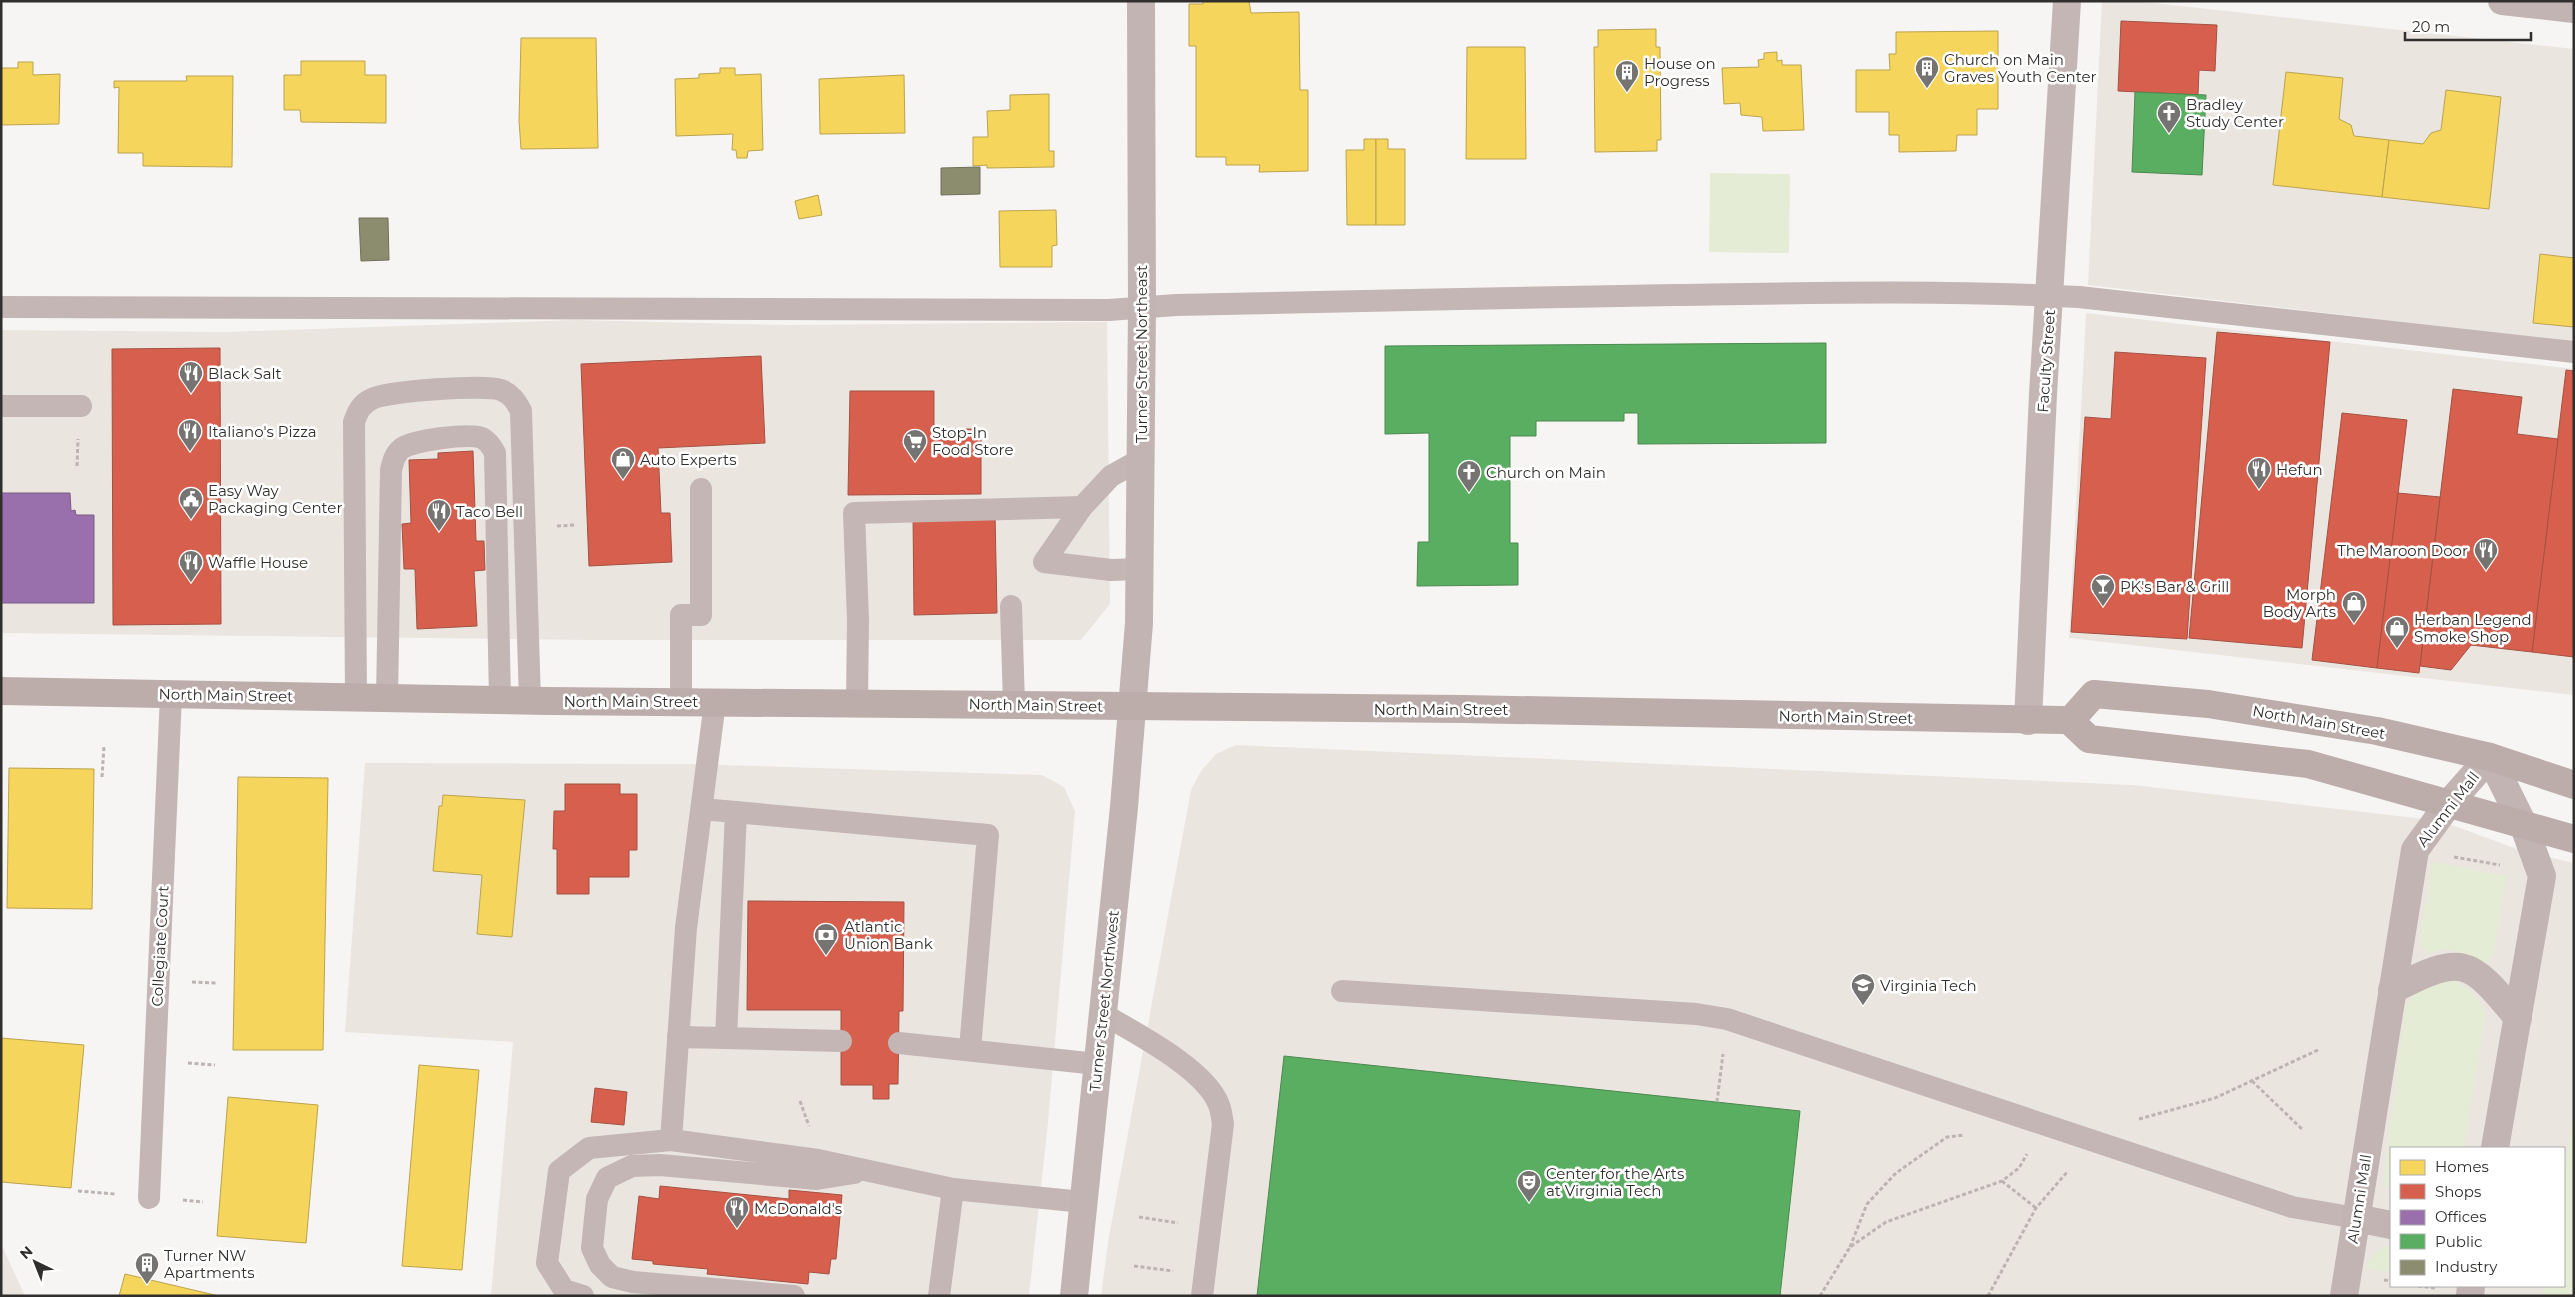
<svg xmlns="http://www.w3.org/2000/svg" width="2575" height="1297" viewBox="0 0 2575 1297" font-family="Montserrat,sans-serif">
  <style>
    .built { fill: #ebe5e0; fill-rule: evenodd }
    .green { fill: #e5ecd5 }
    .homes { fill: #f6d55c; stroke: #bba34e }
    .shops { fill: #d6604d; stroke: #a45143 }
    .offices { fill: #9970ab; stroke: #7a5c85 }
    .public { fill: #5aae61; stroke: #4d8851 }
    .industry { fill: #8c8c6e; stroke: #70705a }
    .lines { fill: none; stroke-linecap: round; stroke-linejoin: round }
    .path { stroke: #bcb4b2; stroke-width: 3; stroke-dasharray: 4 2.5; stroke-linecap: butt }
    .lane { stroke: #c4b6b4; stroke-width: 22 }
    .street { stroke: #c4b6b4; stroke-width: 28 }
    .secondary { stroke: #c2b4b2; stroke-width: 28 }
    .primary { stroke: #bcadab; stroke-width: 28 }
    .labels { text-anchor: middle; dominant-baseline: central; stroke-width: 5; stroke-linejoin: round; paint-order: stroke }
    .poi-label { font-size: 15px; fill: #302f2d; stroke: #fff; text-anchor: start }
    .street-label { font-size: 15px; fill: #302f2d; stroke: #fff }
  </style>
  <rect width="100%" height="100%" fill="#f7f5f3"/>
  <g class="built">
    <polygon points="2102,1 2135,1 2574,49 2574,342 2088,285"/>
    <polygon points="2086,313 2574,369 2574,695 2069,638"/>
    <polygon points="576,320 788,325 1107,322 1110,604 1081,640 591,640 1,633 1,330 225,332"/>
    <path d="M1236 745 2133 785 2441 821 2520 850 2574 863V1296H1101L1108 1242 1191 790 1201 771 1216 754ZM2391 1148H2564V1286H2391Z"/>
    <polygon points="365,763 693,764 1042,775 1064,787 1075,811 1048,1123 1029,1296 491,1296 513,1042 345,1032"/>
    <polygon points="1,1244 2,1246 25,1296 1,1296"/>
  </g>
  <g class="green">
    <polygon points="1710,173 1790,174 1789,253 1709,252"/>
    <path d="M2433 862 2507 876 2494 952 2489 961 2481 962C2465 953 2448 945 2430 953L2420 947 2419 942Z"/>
    <path d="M2451 980C2470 987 2480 997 2485 1017L2464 1148H2391V1194L2386 1185 2384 1176 2405 1008 2417 989Z"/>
    <polygon points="2574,1113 2574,1296 2543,1296 2544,1286 2564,1286 2564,1172"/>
    <polygon points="2386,1246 2391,1247 2391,1272 2366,1268 2371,1257"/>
  </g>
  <g class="homes">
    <polygon points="1203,1 1249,1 1251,13 1299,12 1300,90 1308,90 1308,171 1259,172 1260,165 1226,165 1226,157 1196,157 1196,46 1189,46 1189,4 1203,4"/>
    <polygon points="1656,29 1656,47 1660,47 1661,140 1657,140 1657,151 1595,152 1594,47 1598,47 1598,30"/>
    <polygon points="1998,31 1998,109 1977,109 1977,135 1957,135 1956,151 1899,152 1899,135 1889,135 1889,112 1856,112 1856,70 1890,70 1889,54 1896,54 1896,32"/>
    <polygon points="521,38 596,38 598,148 521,149 519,120"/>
    <polygon points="1467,47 1525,47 1526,159 1466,159"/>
    <polygon points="1777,52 1777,61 1782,60 1782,65 1801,65 1804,130 1763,131 1762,117 1741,115 1740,103 1724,104 1722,68 1759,67 1758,60 1764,59 1764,53"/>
    <polygon points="301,61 365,61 365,75 386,75 386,123 301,122 300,110 284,110 284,75 301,75"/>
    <polygon points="18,62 33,62 33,75 60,74 59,124 1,125 1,68 18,68"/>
    <polygon points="720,68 735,68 735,75 761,74 763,150 748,151 747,158 737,158 736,150 732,150 733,134 676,136 675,79 699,78 699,74 720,73"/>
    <polygon points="2286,72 2343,78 2339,119 2351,125 2354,136 2389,140 2382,197 2273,185"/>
    <polygon points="904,75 905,133 820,134 819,79"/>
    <polygon points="186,76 233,76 232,167 143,166 143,153 118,153 119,87 114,88 114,81 187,81"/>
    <polygon points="2446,90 2501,97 2489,209 2382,197 2389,140 2423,144 2431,133 2441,130"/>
    <polygon points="1049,94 1049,151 1054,151 1054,167 987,168 987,165 973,166 973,137 988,137 987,111 1010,110 1010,95"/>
    <polygon points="1364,139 1376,139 1376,225 1347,225 1346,150 1364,150"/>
    <polygon points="1376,139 1388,139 1388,149 1405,149 1405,225 1376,225"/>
    <polygon points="818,195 822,215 799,219 795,201"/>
    <polygon points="1056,210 1057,245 1052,246 1052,267 1000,267 999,211"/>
    <polygon points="2540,254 2574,258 2574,327 2533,323"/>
    <polygon points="9,768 94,769 92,909 7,908"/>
    <polygon points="238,777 328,778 323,1050 233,1050"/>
    <polygon points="443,795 525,800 512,937 477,934 482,875 433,871 439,806 442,806"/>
    <polygon points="1,1038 84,1045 71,1188 1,1182"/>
    <polygon points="419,1065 479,1070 462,1270 402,1266"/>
    <polygon points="228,1097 318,1105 306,1243 217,1236"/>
    <polygon points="125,1274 219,1296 119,1296"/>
  </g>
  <g class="shops">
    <polygon points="2121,21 2217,25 2215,71 2199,70 2198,95 2118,91"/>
    <polygon points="2217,332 2330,342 2302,648 2189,638"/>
    <polygon points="220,348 221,624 113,625 112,349"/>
    <polygon points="2115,352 2206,358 2187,639 2071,632 2085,417 2111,419"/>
    <polygon points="761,356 765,443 658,448 661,513 670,513 672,562 589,566 581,364"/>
    <polygon points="2566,370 2574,371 2574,657 2532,652"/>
    <polygon points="2453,389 2522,397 2517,434 2558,439 2532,652 2471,645 2451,670 2420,666"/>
    <polygon points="850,391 934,391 934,429 981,429 981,494 848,495"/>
    <polygon points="2342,413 2407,420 2377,668 2312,660"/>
    <polygon points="473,451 476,541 484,541 485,570 474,571 477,626 417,629 415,569 404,569 402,524 411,523 409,460 438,459 438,453"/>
    <polygon points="2398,493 2440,497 2419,673 2377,668"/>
    <polygon points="995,513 997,613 914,615 913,514"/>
    <polygon points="565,784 620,784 620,794 637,794 637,850 629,850 629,877 589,877 589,894 557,894 557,849 553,849 554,811 565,811"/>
    <polygon points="748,901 904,902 903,1011 899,1011 898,1084 889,1084 889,1099 873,1099 873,1085 841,1085 841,1010 747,1010"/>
    <polygon points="595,1088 627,1092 624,1125 591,1122"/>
    <polygon points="660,1186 789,1199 789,1190 842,1195 836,1259 831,1259 829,1274 809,1272 808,1284 707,1274 708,1269 653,1264 653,1261 632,1259 639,1196 659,1199"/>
  </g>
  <polygon class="offices" points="1,493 70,493 71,511 75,510 76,515 94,515 94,603 1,603"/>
  <g class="public">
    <polygon points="2135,92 2206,95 2202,175 2132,172"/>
    <polygon points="1826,343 1826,443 1638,444 1638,413 1624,413 1624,421 1536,421 1536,436 1510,436 1510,543 1518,543 1518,585 1417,586 1418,542 1429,542 1429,433 1385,434 1385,346"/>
    <polygon points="1284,1056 1800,1111 1780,1296 1257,1296"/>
  </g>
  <g class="industry">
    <polygon points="980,167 980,194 941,195 941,168"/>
    <polygon points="359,218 388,218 389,260 361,261"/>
  </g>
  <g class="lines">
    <g class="path">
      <polyline points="77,466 78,439"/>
      <polyline points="557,526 575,525"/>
      <polyline points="102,777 104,746"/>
      <polyline points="2454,857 2500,865"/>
      <polyline points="192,982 218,983"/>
      <polyline points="188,1063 215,1065"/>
      <polyline points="2252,1081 2303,1130"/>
      <polyline points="800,1101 809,1126"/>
      <polyline points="1717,1102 1723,1054"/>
      <polyline points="2139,1119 2215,1098 2318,1050"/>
      <polyline points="2002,1181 2036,1208"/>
      <polyline points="78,1191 115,1194"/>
      <polyline points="183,1200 203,1202"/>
      <polyline points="1139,1217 1178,1223"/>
      <polyline points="1850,1247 1867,1204 1896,1173 1947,1137 1964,1135"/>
      <polyline points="1134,1266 1173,1271"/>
      <polyline points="2384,1280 2391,1281"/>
      <polyline points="2418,1286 2435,1288"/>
      <polyline points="1820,1296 1850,1247 1886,1222 2002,1181 2019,1168 2027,1154"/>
      <polyline points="1988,1296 2036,1208 2068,1171"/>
    </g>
    <g class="lane">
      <path d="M1 307 1109 310 1176 305C1342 301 1509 298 1675 295 1810 293 1945 290 2079 297L2574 352"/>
      <polyline points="1,406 81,406"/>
      <polyline points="1139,569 1111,570 1044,562 1082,507 1111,476 1140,460"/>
      <polyline points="1011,606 1014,705"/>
      <path d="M356 697 354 422C358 411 361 404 372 399 386 391 486 384 501 390 511 394 516 401 521 411L530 701"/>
      <path d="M387 699 391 470C393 462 394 455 401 449 412 440 468 433 482 438 488 441 492 447 495 453L500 700"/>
      <polyline points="681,702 681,615 701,615 701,489"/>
      <polyline points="857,703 858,620 854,513 1082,507"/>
      <polyline points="702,809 988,835 970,1049"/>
      <polyline points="736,812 726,1038 841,1041"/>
      <polyline points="1342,991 1696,1014 1727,1019 2292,1207 2356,1218"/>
      <path d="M1103 1014C1135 1033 1206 1069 1219 1105 1221 1110 1222 1118 1223 1124L1202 1296"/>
      <polyline points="678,1037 726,1038"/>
      <polyline points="899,1043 1097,1064"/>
      <polyline points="671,1140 686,928 715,702"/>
      <polyline points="149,1198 171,695"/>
      <polyline points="583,1296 564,1290 547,1263 559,1171 589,1148 671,1140 818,1160 953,1189 1083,1202"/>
      <polyline points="794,1296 633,1282 612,1277 600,1265 592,1248 597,1199 607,1178 632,1166 660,1165 817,1179 854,1173"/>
      <polyline points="939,1296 953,1189"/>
    </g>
    <polyline class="street" points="2028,721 2043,394 2067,1"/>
    <g class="secondary">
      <polyline points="2502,1 2574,9"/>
      <path d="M2392 990C2463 954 2468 957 2518 1018"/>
      <polyline points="2356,1218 2391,1225"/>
      <polyline points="1074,1296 1124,807 1139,623 1142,308 1141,1"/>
      <polyline points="2344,1296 2415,850 2450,802 2490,757 2523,824 2542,876 2495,1148"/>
      <polyline points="2470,1296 2471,1286"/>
    </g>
    <g class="primary">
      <polyline points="1,691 548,701 1463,709 2063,720 2070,721 2089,739 2308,764 2574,839"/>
      <polyline points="2070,721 2094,694 2208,704 2377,731 2490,757 2574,785"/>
    </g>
  </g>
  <defs>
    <g id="building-pin" transform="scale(1.25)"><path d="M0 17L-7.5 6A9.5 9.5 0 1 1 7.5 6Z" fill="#767472" stroke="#fff"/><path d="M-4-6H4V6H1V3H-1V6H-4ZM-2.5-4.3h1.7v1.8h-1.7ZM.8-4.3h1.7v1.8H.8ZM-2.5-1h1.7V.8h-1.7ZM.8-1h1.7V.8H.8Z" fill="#fff"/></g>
    <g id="church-pin" transform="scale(1.25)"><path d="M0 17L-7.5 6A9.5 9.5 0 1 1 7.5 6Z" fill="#767472" stroke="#fff"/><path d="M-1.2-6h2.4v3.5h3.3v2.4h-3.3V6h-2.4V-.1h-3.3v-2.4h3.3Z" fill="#fff"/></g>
    <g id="restaurant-pin" transform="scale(1.25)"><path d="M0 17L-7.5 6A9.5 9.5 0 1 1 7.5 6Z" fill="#767472" stroke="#fff"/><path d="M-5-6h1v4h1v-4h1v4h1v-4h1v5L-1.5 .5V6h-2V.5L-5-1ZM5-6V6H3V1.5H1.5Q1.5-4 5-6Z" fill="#fff"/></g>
    <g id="supermarket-pin" transform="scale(1.25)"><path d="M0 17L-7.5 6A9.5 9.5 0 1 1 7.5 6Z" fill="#767472" stroke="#fff"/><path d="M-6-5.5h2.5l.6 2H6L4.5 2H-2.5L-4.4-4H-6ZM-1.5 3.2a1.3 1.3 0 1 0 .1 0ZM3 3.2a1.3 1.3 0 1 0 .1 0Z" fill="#fff"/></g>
    <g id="shop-pin" transform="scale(1.25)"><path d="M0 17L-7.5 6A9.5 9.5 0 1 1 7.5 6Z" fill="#767472" stroke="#fff"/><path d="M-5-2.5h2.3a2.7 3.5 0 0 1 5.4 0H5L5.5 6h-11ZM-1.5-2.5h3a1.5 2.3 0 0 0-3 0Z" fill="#fff"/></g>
    <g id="civic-pin" transform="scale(1.25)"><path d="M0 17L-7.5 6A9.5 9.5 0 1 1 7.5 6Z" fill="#767472" stroke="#fff"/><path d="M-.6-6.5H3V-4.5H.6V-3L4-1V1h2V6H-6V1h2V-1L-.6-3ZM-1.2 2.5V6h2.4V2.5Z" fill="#fff"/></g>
    <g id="bar-pin" transform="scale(1.25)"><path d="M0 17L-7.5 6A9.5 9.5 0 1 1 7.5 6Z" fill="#767472" stroke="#fff"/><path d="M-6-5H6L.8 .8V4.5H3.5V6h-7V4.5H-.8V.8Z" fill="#fff"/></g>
    <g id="bank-pin" transform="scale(1.25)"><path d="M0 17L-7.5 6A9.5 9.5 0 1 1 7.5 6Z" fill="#767472" stroke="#fff"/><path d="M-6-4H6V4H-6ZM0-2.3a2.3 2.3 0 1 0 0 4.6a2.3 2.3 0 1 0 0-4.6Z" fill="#fff"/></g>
    <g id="university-pin" transform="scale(1.25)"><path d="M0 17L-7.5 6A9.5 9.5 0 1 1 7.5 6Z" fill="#767472" stroke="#fff"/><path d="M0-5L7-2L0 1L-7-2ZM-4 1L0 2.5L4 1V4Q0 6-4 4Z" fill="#fff"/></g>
    <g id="theatre-pin" transform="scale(1.25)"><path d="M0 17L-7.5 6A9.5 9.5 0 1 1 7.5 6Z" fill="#767472" stroke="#fff"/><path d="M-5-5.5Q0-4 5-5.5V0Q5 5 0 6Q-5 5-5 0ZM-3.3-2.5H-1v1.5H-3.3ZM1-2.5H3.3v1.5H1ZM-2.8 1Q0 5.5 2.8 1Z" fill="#fff"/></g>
  </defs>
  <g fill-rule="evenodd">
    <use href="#building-pin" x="1927" y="68"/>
    <use href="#building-pin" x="1627" y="72"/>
    <use href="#church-pin" x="2169" y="113"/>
    <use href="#restaurant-pin" x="191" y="373"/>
    <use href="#restaurant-pin" x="190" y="431"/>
    <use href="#supermarket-pin" x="915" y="441"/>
    <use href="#shop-pin" x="623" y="459"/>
    <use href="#restaurant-pin" x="2259" y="469"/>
    <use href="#church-pin" x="1469" y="472"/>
    <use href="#civic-pin" x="191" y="499"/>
    <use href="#restaurant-pin" x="439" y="511"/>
    <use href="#restaurant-pin" x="2486" y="550"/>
    <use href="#restaurant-pin" x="191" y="562"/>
    <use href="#bar-pin" x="2103" y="586"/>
    <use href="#shop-pin" x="2354" y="603"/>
    <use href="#shop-pin" x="2397" y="628"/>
    <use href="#bank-pin" x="826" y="935"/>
    <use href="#university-pin" x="1863" y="985"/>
    <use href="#theatre-pin" x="1529" y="1182"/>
    <use href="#restaurant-pin" x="737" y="1208"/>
    <use href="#building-pin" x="147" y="1264"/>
  </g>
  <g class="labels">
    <g class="poi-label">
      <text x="1944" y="59">Church on Main<tspan x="1944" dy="17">Graves Youth Center</tspan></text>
      <text x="1644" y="63">House on<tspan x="1644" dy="17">Progress</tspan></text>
      <text x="2186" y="104">Bradley<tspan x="2186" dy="17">Study Center</tspan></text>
      <text x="208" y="373">Black Salt</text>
      <text x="208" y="431">Italiano's Pizza</text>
      <text x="932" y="432">Stop-In<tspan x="932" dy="17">Food Store</tspan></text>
      <text x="640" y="459">Auto Experts</text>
      <text x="2276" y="469">Hefun</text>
      <text x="1486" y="472">Church on Main</text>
      <text x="208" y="490">Easy Way<tspan x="208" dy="17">Packaging Center</tspan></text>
      <text x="456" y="511">Taco Bell</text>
      <text x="2468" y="550" text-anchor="end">The Maroon Door</text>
      <text x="208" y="562">Waffle House</text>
      <text x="2120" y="586">PK's Bar &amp; Grill</text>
      <text x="2336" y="594" text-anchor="end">Morph<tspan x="2336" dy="17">Body Arts</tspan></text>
      <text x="2414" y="619">Herban Legend<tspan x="2414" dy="17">Smoke Shop</tspan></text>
      <text x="844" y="926">Atlantic<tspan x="844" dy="17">Union Bank</tspan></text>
      <text x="1880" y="985">Virginia Tech</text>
      <text x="1546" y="1173">Center for the Arts<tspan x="1546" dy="17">at Virginia Tech</tspan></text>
      <text x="754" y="1208">McDonald's</text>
      <text x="164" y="1255">Turner NW<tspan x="164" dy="17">Apartments</tspan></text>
    </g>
    <g class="street-label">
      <text transform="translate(1141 354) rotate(-90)">Turner Street Northeast</text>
      <text transform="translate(2046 361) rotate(-86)">Faculty Street</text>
      <text transform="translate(226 695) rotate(1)">North Main Street</text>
      <text x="631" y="701">North Main Street</text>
      <text transform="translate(1036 705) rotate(1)">North Main Street</text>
      <text x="1441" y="709">North Main Street</text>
      <text transform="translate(1846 717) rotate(1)">North Main Street</text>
      <text transform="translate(2319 722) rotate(10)">North Main Street</text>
      <text transform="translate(2448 809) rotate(-52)">Alumni Mall</text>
      <text transform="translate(160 946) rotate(-87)">Collegiate Court</text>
      <text transform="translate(1104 1001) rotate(-84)">Turner Street Northwest</text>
      <text transform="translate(2359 1199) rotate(-81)">Alumni Mall</text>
    </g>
  </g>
  <rect width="2575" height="1297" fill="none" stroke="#302f2d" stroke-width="5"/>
  <rect x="2390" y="1147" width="175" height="140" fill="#ffffff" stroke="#acacab"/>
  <rect x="2400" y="1160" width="25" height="15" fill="#f6d55c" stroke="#acacab"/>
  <text x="2435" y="1172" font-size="15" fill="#302f2d">Homes</text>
  <rect x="2400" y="1184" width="25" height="15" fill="#d6604d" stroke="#acacab"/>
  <text x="2435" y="1197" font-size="15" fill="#302f2d">Shops</text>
  <rect x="2400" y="1210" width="25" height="15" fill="#9970ab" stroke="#acacab"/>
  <text x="2435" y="1222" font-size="15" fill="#302f2d">Offices</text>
  <rect x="2400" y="1234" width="25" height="15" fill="#5aae61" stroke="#acacab"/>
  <text x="2435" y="1247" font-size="15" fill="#302f2d">Public</text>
  <rect x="2400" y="1260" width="25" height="15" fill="#8c8c6e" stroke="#acacab"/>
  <text x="2435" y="1272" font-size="15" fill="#302f2d">Industry</text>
  <g transform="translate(35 1262) rotate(317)" stroke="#ffffff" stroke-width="4" paint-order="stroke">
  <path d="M0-4L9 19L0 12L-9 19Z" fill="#302f2d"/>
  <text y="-8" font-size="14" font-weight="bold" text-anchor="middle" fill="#302f2d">N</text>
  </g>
  <path d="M2405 32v8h126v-8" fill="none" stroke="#302f2d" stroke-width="2.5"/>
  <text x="2412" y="32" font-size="15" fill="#302f2d" stroke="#ffffff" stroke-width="4" paint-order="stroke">20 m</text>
</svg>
